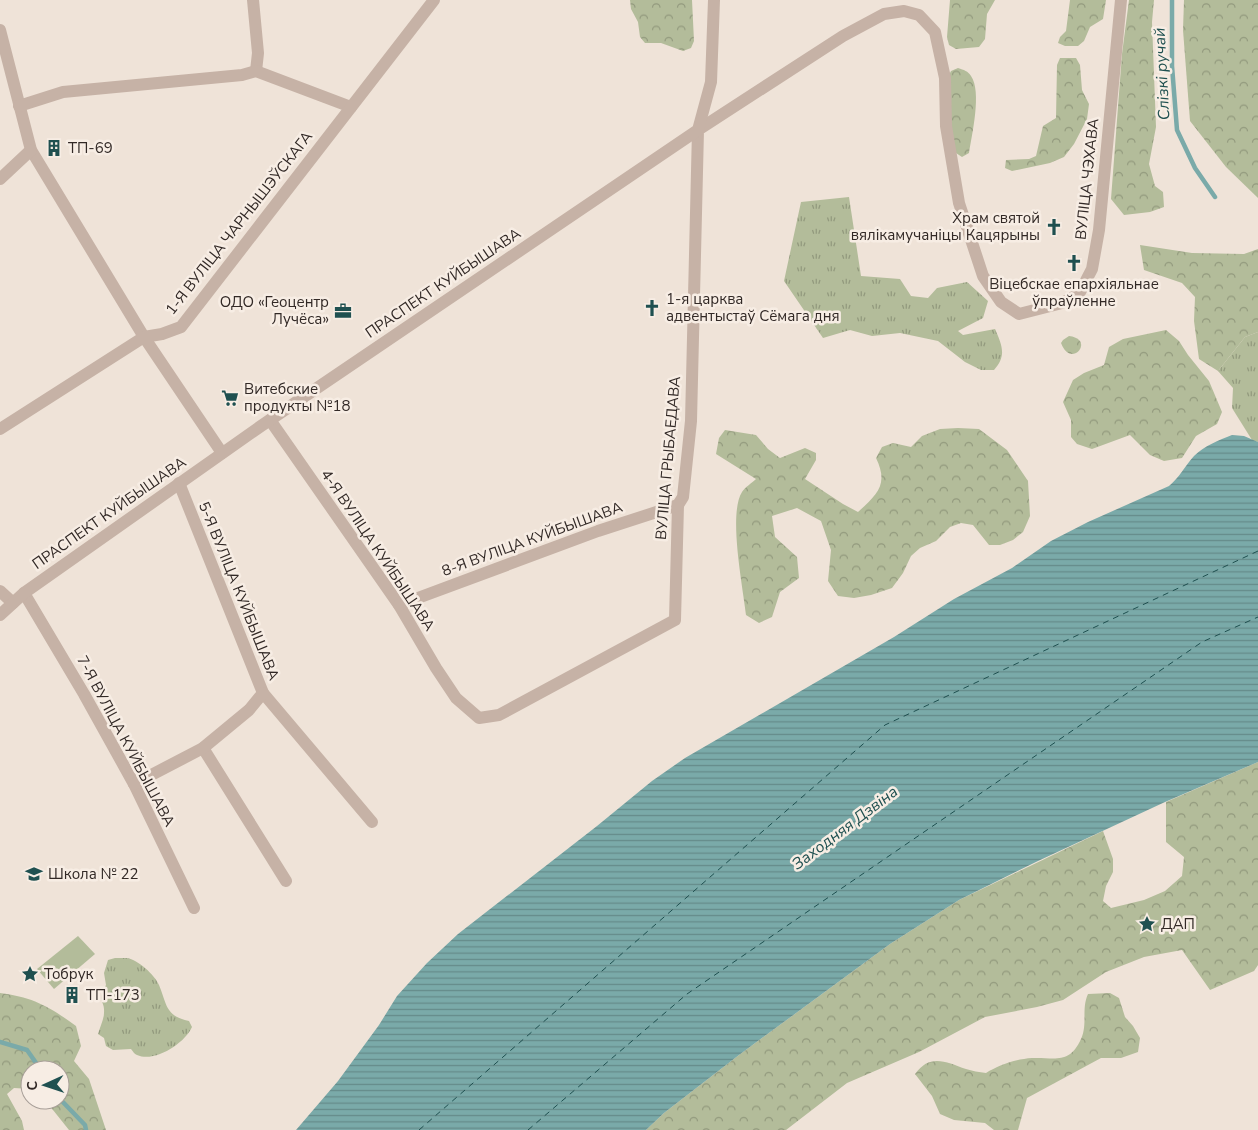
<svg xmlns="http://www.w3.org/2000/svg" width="1258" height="1130" viewBox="0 0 1258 1130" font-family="'Nunito Sans',sans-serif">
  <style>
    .grass { fill: url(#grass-tufts) }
    .forest { fill: url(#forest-crowns) }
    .pitch { fill: #b3bc9a }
    .water { fill: url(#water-rules) }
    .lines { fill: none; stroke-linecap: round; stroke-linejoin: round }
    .stream { stroke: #7aaaa9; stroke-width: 4.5 }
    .ferry { stroke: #1f5050; stroke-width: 1; stroke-dasharray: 6 5; stroke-linecap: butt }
    .minor { stroke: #c6b2a6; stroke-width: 12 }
    .tertiary { stroke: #c6b2a6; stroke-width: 12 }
    .labels { text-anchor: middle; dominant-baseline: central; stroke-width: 5; stroke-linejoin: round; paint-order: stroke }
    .poi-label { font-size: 15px; fill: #322926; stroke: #f7ede4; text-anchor: start }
    .street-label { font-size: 15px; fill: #322926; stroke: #f7ede4 }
    .water-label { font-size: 16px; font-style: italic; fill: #1f5050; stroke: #f7ede4 }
  </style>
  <defs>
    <pattern id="grass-tufts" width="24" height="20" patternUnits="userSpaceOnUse" patternTransform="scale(1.25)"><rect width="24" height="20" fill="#b3bc9a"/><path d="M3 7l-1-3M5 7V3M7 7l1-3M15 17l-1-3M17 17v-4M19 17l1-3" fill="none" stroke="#92997d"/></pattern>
    <pattern id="forest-crowns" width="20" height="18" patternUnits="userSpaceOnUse" patternTransform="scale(1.25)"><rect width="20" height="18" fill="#b3bc9a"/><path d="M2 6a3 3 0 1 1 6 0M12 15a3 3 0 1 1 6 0" fill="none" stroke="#92997d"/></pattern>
    <pattern id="water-rules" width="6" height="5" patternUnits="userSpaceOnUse" patternTransform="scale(1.25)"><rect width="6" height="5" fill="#7aaaa9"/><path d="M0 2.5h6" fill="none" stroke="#658a89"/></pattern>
  </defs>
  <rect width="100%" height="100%" fill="#efe3d8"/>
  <g class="grass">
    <path d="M849 197 861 276 900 279 911 296 928 298 937 288 967 282 988 301 983 318 958 331 963 335 995 329C1002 345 1007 356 994 370H981L965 362 938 341 900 333 872 336 850 330 823 338 784 281 801 202Z"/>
    <polygon points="1258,332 1258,442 1252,440 1232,408 1233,388 1218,371 1245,337"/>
    <path d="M115 958C119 958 123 958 127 958 138 960 154 974 159 985 167 1004 165 1016 189 1021L192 1027C185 1043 155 1063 137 1055 134 1054 133 1051 131 1049L113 1050 106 1046 104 1038 98 1034C100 1027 104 1019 104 1013 105 999 96 1003 106 985L104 973 108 960Z"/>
  </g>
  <g class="forest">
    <polygon points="630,0 692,0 694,41 691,48 683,51 661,43 645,43 640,37 638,22 631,9"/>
    <polygon points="950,0 995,0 987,14 985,39 979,47 956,49 949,45 947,37"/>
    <polygon points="1070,0 1106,0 1103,19 1090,27 1084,41 1078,46 1065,46 1058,43 1060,37 1066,31"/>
    <polygon points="1129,0 1154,0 1152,22 1156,127 1149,164 1155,186 1163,192 1164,207 1150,212 1124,215 1111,199 1122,54"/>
    <polygon points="1184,0 1258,0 1258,198 1226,167 1190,121 1183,30"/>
    <polygon points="1060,58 1076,58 1080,65 1082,90 1089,104 1087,119 1074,144 1064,157 1050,163 1012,171 1005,168 1006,160 1029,159 1036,156 1043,126 1056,118 1057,65"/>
    <path d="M958 68C964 70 968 71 971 76 982 92 972 134 969 153L962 157 956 153 950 131 948 77 951 71Z"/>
    <polygon points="1140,245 1192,253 1244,254 1258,249 1258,332 1245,337 1218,371 1199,359 1194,321 1195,297 1182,283 1144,270"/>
    <polygon points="1166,330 1179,341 1188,355 1209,381 1222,412 1217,424 1196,436 1182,458 1164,461 1150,455 1130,435 1092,449 1077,444 1071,437 1071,420 1063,402 1073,380 1084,373 1104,365 1109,347 1123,339"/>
    <path d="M1069 336C1096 339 1071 370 1061 343L1063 340Z"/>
    <path d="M958 428 979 429 1007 450 1028 481 1030 516 1023 532 1013 540 1000 545H989L973 525 961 523 950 527 936 541 920 548 911 556 903 573 892 588 871 595 854 598 838 596 828 581 831 550 821 521 797 508 772 516 775 537 797 557 799 578 780 592 772 617 759 623 746 615C743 587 728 514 742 492 745 487 752 483 756 479L716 454 719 438 725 430 756 435 768 449 780 458 805 448 816 453V460L805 479 843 504 858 512C877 494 889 485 876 458L882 447 893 443 911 447 922 436 940 429Z"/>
    <polygon points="1258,762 1258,965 1254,971 1210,990 1182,950 1144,957 1106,972 1063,1000 1037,1007 985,1017 919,1052 847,1083 786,1130 646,1130 664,1113 739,1055 890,944 959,900 1103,831 1113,859 1113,872 1106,886 1103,901 1111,908 1144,900 1165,891 1182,876 1184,857 1166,842 1166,802"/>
    <path d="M0 993C33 997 50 1007 76 1026L81 1046 74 1061 89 1079 106 1130H69L45 1100H60V1070H30V1089L14 1088 7 1094 22 1121 24 1130H0Z"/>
    <path d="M1110 993 1119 998 1125 1017 1133 1026 1140 1038 1138 1052 1121 1058H1101L1027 1098 1018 1130H994L985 1123 954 1120 940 1114 932 1096 915 1074C930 1053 946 1062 966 1069 972 1071 979 1072 986 1073 999 1065 1016 1059 1032 1058 1055 1057 1069 1065 1081 1039 1088 1024 1081 1009 1088 994Z"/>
  </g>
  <polygon class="pitch" points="78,936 95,954 54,989 37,969"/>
  <path class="water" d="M1232 435 1244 436 1258 442V762L1165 802 1038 861 959 900 890 944 739 1055 664 1113 646 1130H296L338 1081 379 1025 397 996 427 963 458 934 597 826 652 781 685 758 894 637 954 599 1012 568 1051 541 1088 522 1169 486C1179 478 1185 466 1194 456 1204 446 1219 440 1232 435Z"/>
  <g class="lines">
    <g class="stream">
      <polyline points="1172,0 1172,66 1177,130 1195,168 1215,197"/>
      <polyline points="0,1042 27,1050 41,1070"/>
      <polyline points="60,1099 85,1125 86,1130"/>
    </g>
    <g class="ferry">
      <polyline points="419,1130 885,725 1258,551"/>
      <polyline points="528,1130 687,994 1202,642 1258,617"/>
    </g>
    <g class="minor">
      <polyline points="253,0 258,53 256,71"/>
      <polyline points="0,30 31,150 144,337 222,453"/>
      <polyline points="19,106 63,92 242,75 256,71 351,107"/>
      <polyline points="0,179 31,150"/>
      <polyline points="270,420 399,605 436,668 456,698 479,718 499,715 675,620 678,505 683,497 691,421 698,130 843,36 884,14 904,11 919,15 935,32 945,78 946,126 959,203 983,276 1001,302 1019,314 1062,303 1079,294 1092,269 1099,230 1121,0"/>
      <polyline points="0,429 144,337 162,334 181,327 434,0"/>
      <polyline points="179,483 263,693 372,822"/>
      <polyline points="0,591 13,603"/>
      <polyline points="24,593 84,694 134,784 194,908"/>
      <polyline points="399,605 598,531 678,505"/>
      <polyline points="203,748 286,881"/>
      <polyline points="134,784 203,748 249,710 263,693"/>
    </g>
    <polyline class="tertiary" points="0,615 24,593 261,426 698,130 711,82 714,0"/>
  </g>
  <defs>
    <g id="building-bare" transform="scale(1.35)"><path d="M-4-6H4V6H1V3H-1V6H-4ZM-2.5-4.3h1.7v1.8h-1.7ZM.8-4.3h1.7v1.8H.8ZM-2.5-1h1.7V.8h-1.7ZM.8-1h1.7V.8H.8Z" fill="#1f5050" stroke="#f7ede4" stroke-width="2.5" paint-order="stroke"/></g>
    <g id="church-bare" transform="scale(1.35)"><path d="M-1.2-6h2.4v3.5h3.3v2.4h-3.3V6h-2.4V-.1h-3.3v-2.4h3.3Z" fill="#1f5050" stroke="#f7ede4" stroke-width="2.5" paint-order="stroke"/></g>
    <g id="office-bare" transform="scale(1.35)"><path d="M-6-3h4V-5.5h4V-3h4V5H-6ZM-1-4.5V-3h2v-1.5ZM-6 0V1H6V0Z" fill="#1f5050" stroke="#f7ede4" stroke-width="2.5" paint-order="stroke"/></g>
    <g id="supermarket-bare" transform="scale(1.35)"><path d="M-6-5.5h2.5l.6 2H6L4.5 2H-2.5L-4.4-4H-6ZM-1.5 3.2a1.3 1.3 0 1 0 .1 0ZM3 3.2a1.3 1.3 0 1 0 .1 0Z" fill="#1f5050" stroke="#f7ede4" stroke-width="2.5" paint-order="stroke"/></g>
    <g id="school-bare" transform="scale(1.35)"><path d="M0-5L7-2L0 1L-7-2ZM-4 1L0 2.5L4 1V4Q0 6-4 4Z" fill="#1f5050" stroke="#f7ede4" stroke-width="2.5" paint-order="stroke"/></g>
    <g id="sight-bare" transform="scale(1.35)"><path d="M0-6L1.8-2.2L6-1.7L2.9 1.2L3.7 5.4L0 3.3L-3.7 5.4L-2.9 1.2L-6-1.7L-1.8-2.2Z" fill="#1f5050" stroke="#f7ede4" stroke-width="2.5" paint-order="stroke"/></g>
  </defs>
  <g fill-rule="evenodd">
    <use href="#building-bare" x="54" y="148"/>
    <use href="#church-bare" x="1054" y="227"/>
    <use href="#church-bare" x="1074" y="263"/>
    <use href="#church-bare" x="652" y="308"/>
    <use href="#office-bare" x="343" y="311"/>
    <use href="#supermarket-bare" x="230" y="398"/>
    <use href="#school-bare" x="34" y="874"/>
    <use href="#sight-bare" x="1147" y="924"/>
    <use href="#sight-bare" x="30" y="974"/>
    <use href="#building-bare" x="72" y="995"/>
  </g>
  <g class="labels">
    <g class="poi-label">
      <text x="68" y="148">ТП-69</text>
      <text x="1040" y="218" text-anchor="end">Храм святой<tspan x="1040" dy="17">вялікамучаніцы Кацярыны</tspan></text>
      <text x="1074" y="284" text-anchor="middle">Віцебскае епархіяльнае<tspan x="1074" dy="17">ўпраўленне</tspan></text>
      <text x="666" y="299">1-я царква<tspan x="666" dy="17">адвентыстаў Сёмага дня</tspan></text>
      <text x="329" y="302" text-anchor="end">ОДО «Геоцентр<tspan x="329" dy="17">Лучёса»</tspan></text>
      <text x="244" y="389">Витебские<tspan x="244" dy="17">продукты №18</tspan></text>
      <text x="48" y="874">Школа № 22</text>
      <text x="1161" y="924">ДАП</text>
      <text x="44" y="974">Тобрук</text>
      <text x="86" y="995">ТП-173</text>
    </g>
    <g class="street-label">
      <text transform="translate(1087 179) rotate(-84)">ВУЛІЦА ЧЭХАВА</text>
      <text transform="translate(239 223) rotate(-52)">1-Я ВУЛІЦА ЧАРНЫШЭЎСКАГА</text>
      <text transform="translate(443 283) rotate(-34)">ПРАСПЕКТ КУЙБЫШАВА</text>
      <text transform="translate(668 458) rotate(-85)">ВУЛІЦА ГРЫБАЕДАВА</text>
      <text transform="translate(109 513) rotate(-35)">ПРАСПЕКТ КУЙБЫШАВА</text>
      <text transform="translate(532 539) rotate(-20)">8-Я ВУЛІЦА КУЙБЫШАВА</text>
      <text transform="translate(378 550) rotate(56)">4-Я ВУЛІЦА КУЙБЫШАВА</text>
      <text transform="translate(239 591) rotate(68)">5-Я ВУЛІЦА КУЙБЫШАВА</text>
      <text transform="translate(126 741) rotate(62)">7-Я ВУЛІЦА КУЙБЫШАВА</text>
    </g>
    <g class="water-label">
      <text transform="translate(1162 74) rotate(-93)">Слізкі ручай</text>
      <text transform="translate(845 828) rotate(-37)">Заходняя Дзвіна</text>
    </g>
  </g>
  <g transform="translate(45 1085) rotate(267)"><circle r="24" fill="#f7ede4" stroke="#a89f98"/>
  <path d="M0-4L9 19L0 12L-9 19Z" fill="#1f5050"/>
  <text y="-8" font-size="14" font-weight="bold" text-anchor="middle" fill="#322926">С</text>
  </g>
</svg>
